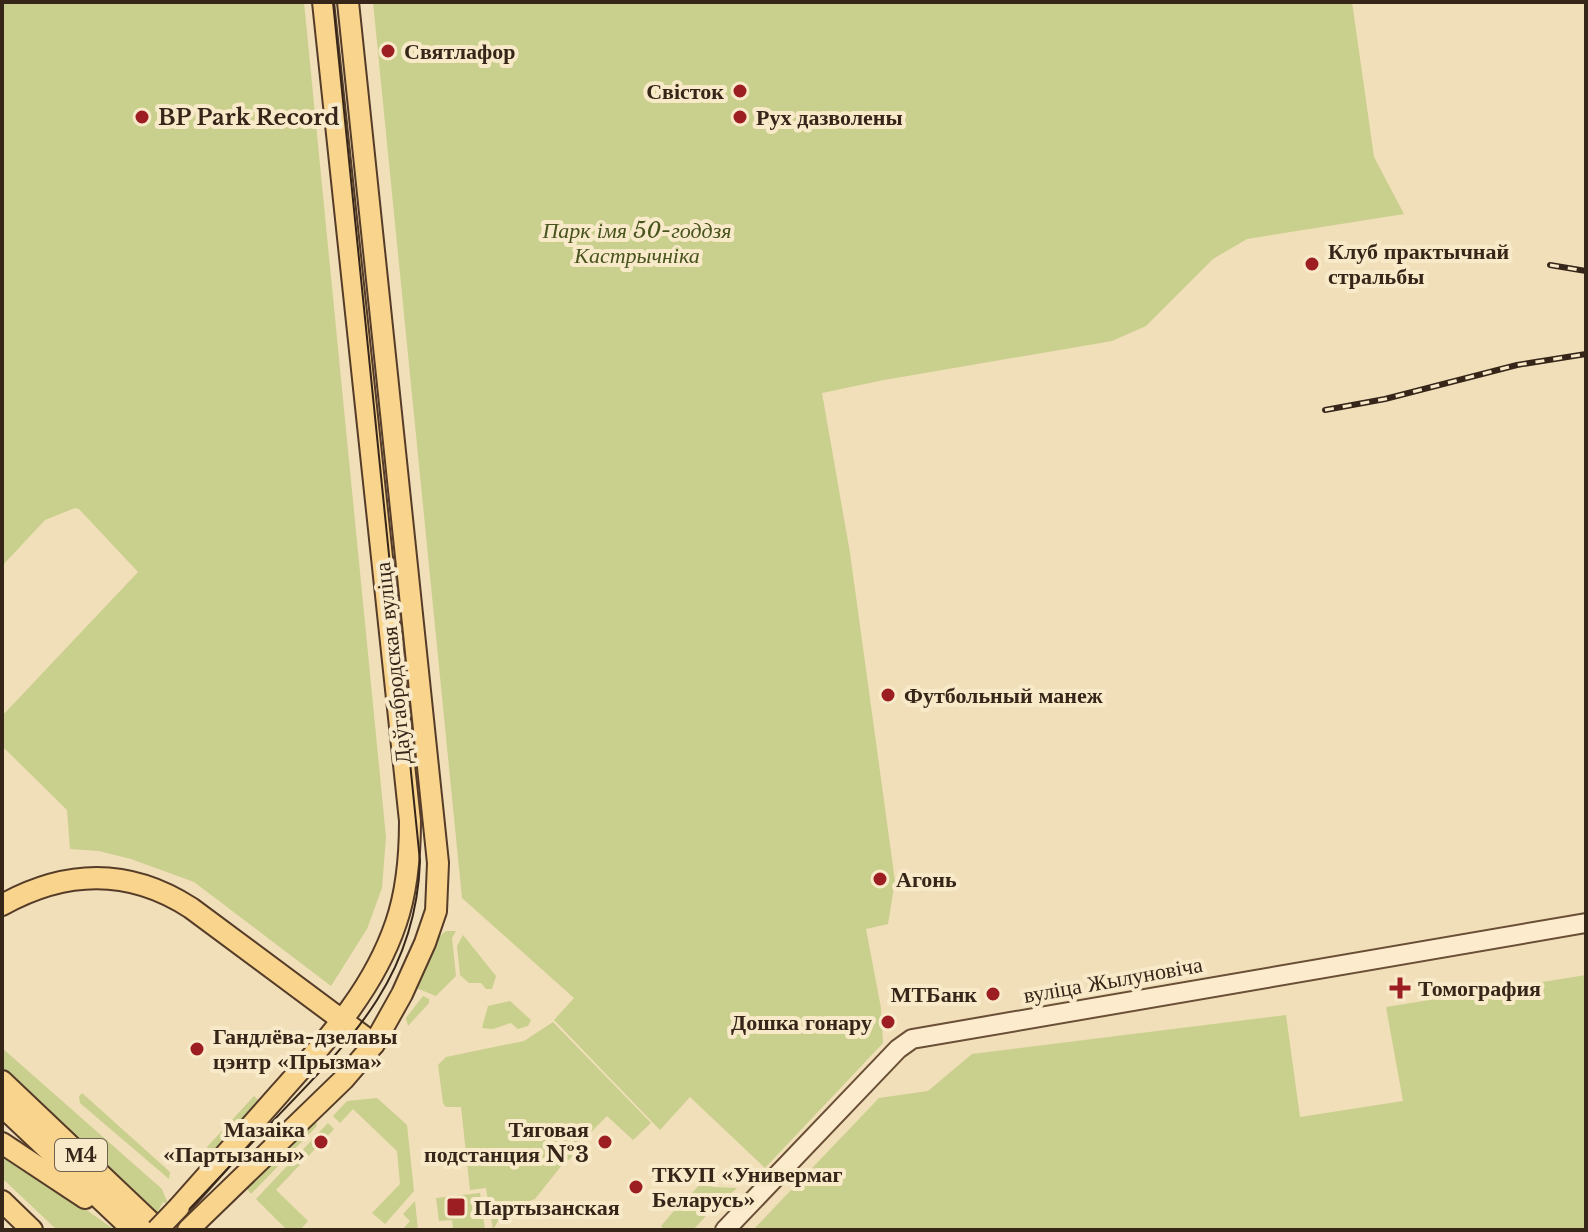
<svg xmlns="http://www.w3.org/2000/svg" width="1588" height="1232" viewBox="0 0 1588 1232" font-family="'Libre Baskerville',serif">
  <style>
    .green { fill: #c9cf8d }
    .lines { fill: none; stroke-linecap: round; stroke-linejoin: round }
    .secondary-casing { stroke: #6a4f36; stroke-width: 22 }
    .primary-casing { stroke: #553c28; stroke-width: 24 }
    .secondary { stroke: #fceccd; stroke-width: 18 }
    .primary { stroke: #f9d48c; stroke-width: 20 }
    .tram { stroke: #362619; stroke-width: 2 }
    .rail-casing { stroke: #362619; stroke-width: 6 }
    .rail { stroke: #f8e9c9; stroke-width: 3; stroke-dasharray: 9; stroke-linecap: butt }
    .primary-bridge-casing { stroke: #553c28; stroke-width: 24; stroke-linecap: butt }
    .primary-bridge { stroke: #f9d48c; stroke-width: 20 }
    .poi-dot { fill: #9c1e23; stroke: #f8e9c9; stroke-width: 3 }
    .labels { text-anchor: middle; dominant-baseline: central; stroke-width: 8; stroke-linejoin: round; paint-order: stroke }
    .shield { fill: #f8e9c9; stroke: #70604e; stroke-width: 2 }
    .shield-label { font-size: 20px; font-weight: bold; fill: #362619 }
    .poi-label { font-size: 22px; font-weight: bold; fill: #362619; stroke: #f8e9c9; text-anchor: start }
    .park-label { font-size: 22px; font-style: italic; fill: #48541e; stroke: #f8e9c9 }
    .street-label { font-size: 22px; fill: #362619; stroke: #f8e9c9 }
  </style>
  <rect width="100%" height="100%" fill="#f1dfb9"/>
  <g class="green">
    <polygon points="2,2 304,2 386,837 382,888 367,929 331,986 194,882 131,859 99,851 70,849 67,810 2,746 2,716 138,572 79,509 75,508 45,520 2,566"/>
    <polygon points="373,2 1352,2 1374,157 1404,214 1247,239 1213,259 1146,326 1112,341 884,380 822,393 850,553 895,881 888,924 866,929 881,1008 883,1043 765,1168 690,1097 660,1130 554,1020 574,998 462,898"/>
    <polygon points="446,931 456,931 452,938 456,976 436,996 416,988 435,940"/>
    <polygon points="463,935 496,976 492,989 486,989 481,983 469,983 460,975 457,946"/>
    <polygon points="1586,975 1586,1230 753,1230 879,1098 928,1091 972,1054 1286,1015 1300,1117 1403,1101 1386,1007"/>
    <polygon points="423,996 429,999 429,1003 408,1026 406,1018"/>
    <polygon points="510,1001 531,1020 528,1026 518,1029 511,1023 493,1029 482,1028 488,1006"/>
    <polygon points="553,1022 651,1123 633,1140 607,1116 578,1145 571,1158 562,1165 535,1199 504,1210 493,1230 486,1188 470,1190 461,1107 446,1107 443,1103 438,1065 446,1057 524,1041"/>
    <polygon points="2,1048 162,1189 168,1204 163,1202 156,1215 2,1070"/>
    <polygon points="82,1093 170,1172 169,1179 80,1103 79,1097"/>
    <polygon points="254,1096 259,1101 211,1156 207,1152 207,1147"/>
    <polygon points="377,1098 407,1125 414,1191 385,1224 372,1213 400,1184 397,1151 353,1109 340,1123 333,1116 347,1101"/>
    <polygon points="313,1120 317,1124 316,1127 251,1194 244,1185"/>
    <polygon points="328,1123 334,1129 276,1190 308,1221 300,1230 287,1230 256,1199"/>
    <polygon points="2,1151 115,1230 57,1230 2,1178"/>
    <polygon points="701,1183 713,1187 737,1188 726,1198 699,1199 692,1193"/>
    <polygon points="480,1193 485,1230 453,1229 452,1220 439,1221 436,1198"/>
    <polygon points="415,1201 418,1230 402,1230 410,1221 403,1214"/>
    <polygon points="680,1204 716,1205 693,1230 665,1230 661,1226"/>
  </g>
  <g class="lines">
    <g class="secondary-casing">
      <polyline id="secondary" points="725,1230 898,1049 912,1039 1586,923"/>
    </g>
    <g class="primary-casing">
      <g id="primary">
        <path d="M2 905C65 870 128 867 191 908L374 1044"/>
        <polyline points="2,1081 159,1230"/>
        <polyline points="2,1106 133,1230"/>
        <polyline points="2,1143 85,1198"/>
        <polyline points="2,1201 32,1230"/>
        <path d="M179 1207C213 1169 246 1131 280 1093 326 1041 373 991 396 923 407 891 410 855 410 821L323 2"/>
        <polyline points="188,1230 344,1079 374,1044 402,994 425,943 436,911 438,863 348,2"/>
      </g>
    </g>
    <use href="#secondary" class="secondary"/>
    <use href="#primary" class="primary"/>
    <path class="tram" d="M169 1230C204 1195 236 1159 270 1124 347 1044 416 980 420 861L333 2"/>
    <g class="rail-casing">
      <g id="rail">
        <polyline points="1550,265 1586,271"/>
        <polyline points="1325,410 1385,399 1517,365 1586,354"/>
      </g>
    </g>
    <use href="#rail" class="rail"/>
    <g class="primary-bridge-casing">
      <polyline id="primary-bridge" points="157,1230 179,1207"/>
    </g>
    <use href="#primary-bridge" class="primary-bridge"/>
  </g>
  <g class="poi-dot">
    <circle cx="388" cy="51" r="8"/>
    <circle cx="740" cy="91" r="8"/>
    <circle cx="142" cy="117" r="8"/>
    <circle cx="740" cy="117" r="8"/>
    <circle cx="1312" cy="264" r="8"/>
    <circle cx="888" cy="695" r="8"/>
    <circle cx="880" cy="879" r="8"/>
    <path d="M1396 976h8v8h8v8h-8v8h-8v-8h-8v-8h8z"/>
    <circle cx="993" cy="994" r="8"/>
    <circle cx="888" cy="1022" r="8"/>
    <circle cx="197" cy="1049" r="8"/>
    <circle cx="321" cy="1142" r="8"/>
    <circle cx="605" cy="1142" r="8"/>
    <circle cx="636" cy="1187" r="8"/>
    <rect x="446" y="1197" width="20" height="20" rx="4"/>
  </g>
  <g class="labels">
    <rect class="shield" x="55" y="1139" width="52" height="32" rx="6"/>
    <g class="shield-label">
      <text x="81" y="1155">М4</text>
    </g>
    <g class="poi-label">
      <text x="404" y="51">Святлафор</text>
      <text x="724" y="91" text-anchor="end">Свісток</text>
      <text x="158" y="117">BP Park Record</text>
      <text x="756" y="117">Рух дазволены</text>
      <text x="1328" y="251">Клуб практычнай<tspan x="1328" dy="25">стральбы</tspan></text>
      <text x="904" y="695">Футбольный манеж</text>
      <text x="896" y="879">Агонь</text>
      <text x="1418" y="988">Томография</text>
      <text x="977" y="994" text-anchor="end">МТБанк</text>
      <text x="872" y="1022" text-anchor="end">Дошка гонару</text>
      <text x="213" y="1036">Гандлёва-дзелавы<tspan x="213" dy="25">цэнтр «Прызма»</tspan></text>
      <text x="305" y="1129" text-anchor="end">Мазаіка<tspan x="305" dy="25">«Партызаны»</tspan></text>
      <text x="589" y="1129" text-anchor="end">Тяговая<tspan x="589" dy="25">подстанция №3</tspan></text>
      <text x="652" y="1174">ТКУП «Универмаг<tspan x="652" dy="25">Беларусь»</tspan></text>
      <text x="474" y="1207">Партызанская</text>
    </g>
    <g class="park-label">
      <text x="637" y="230">Парк імя 50-годдзя<tspan x="637" dy="25">Кастрычніка</tspan></text>
    </g>
    <g class="street-label">
      <text transform="translate(393 663) rotate(-96)">Даўгабродская вуліца</text>
      <text transform="translate(1113 980) rotate(-10)">вуліца Жылуновіча</text>
    </g>
  </g>
  <rect width="1588" height="1232" fill="none" stroke="#362619" stroke-width="8"/>
</svg>
